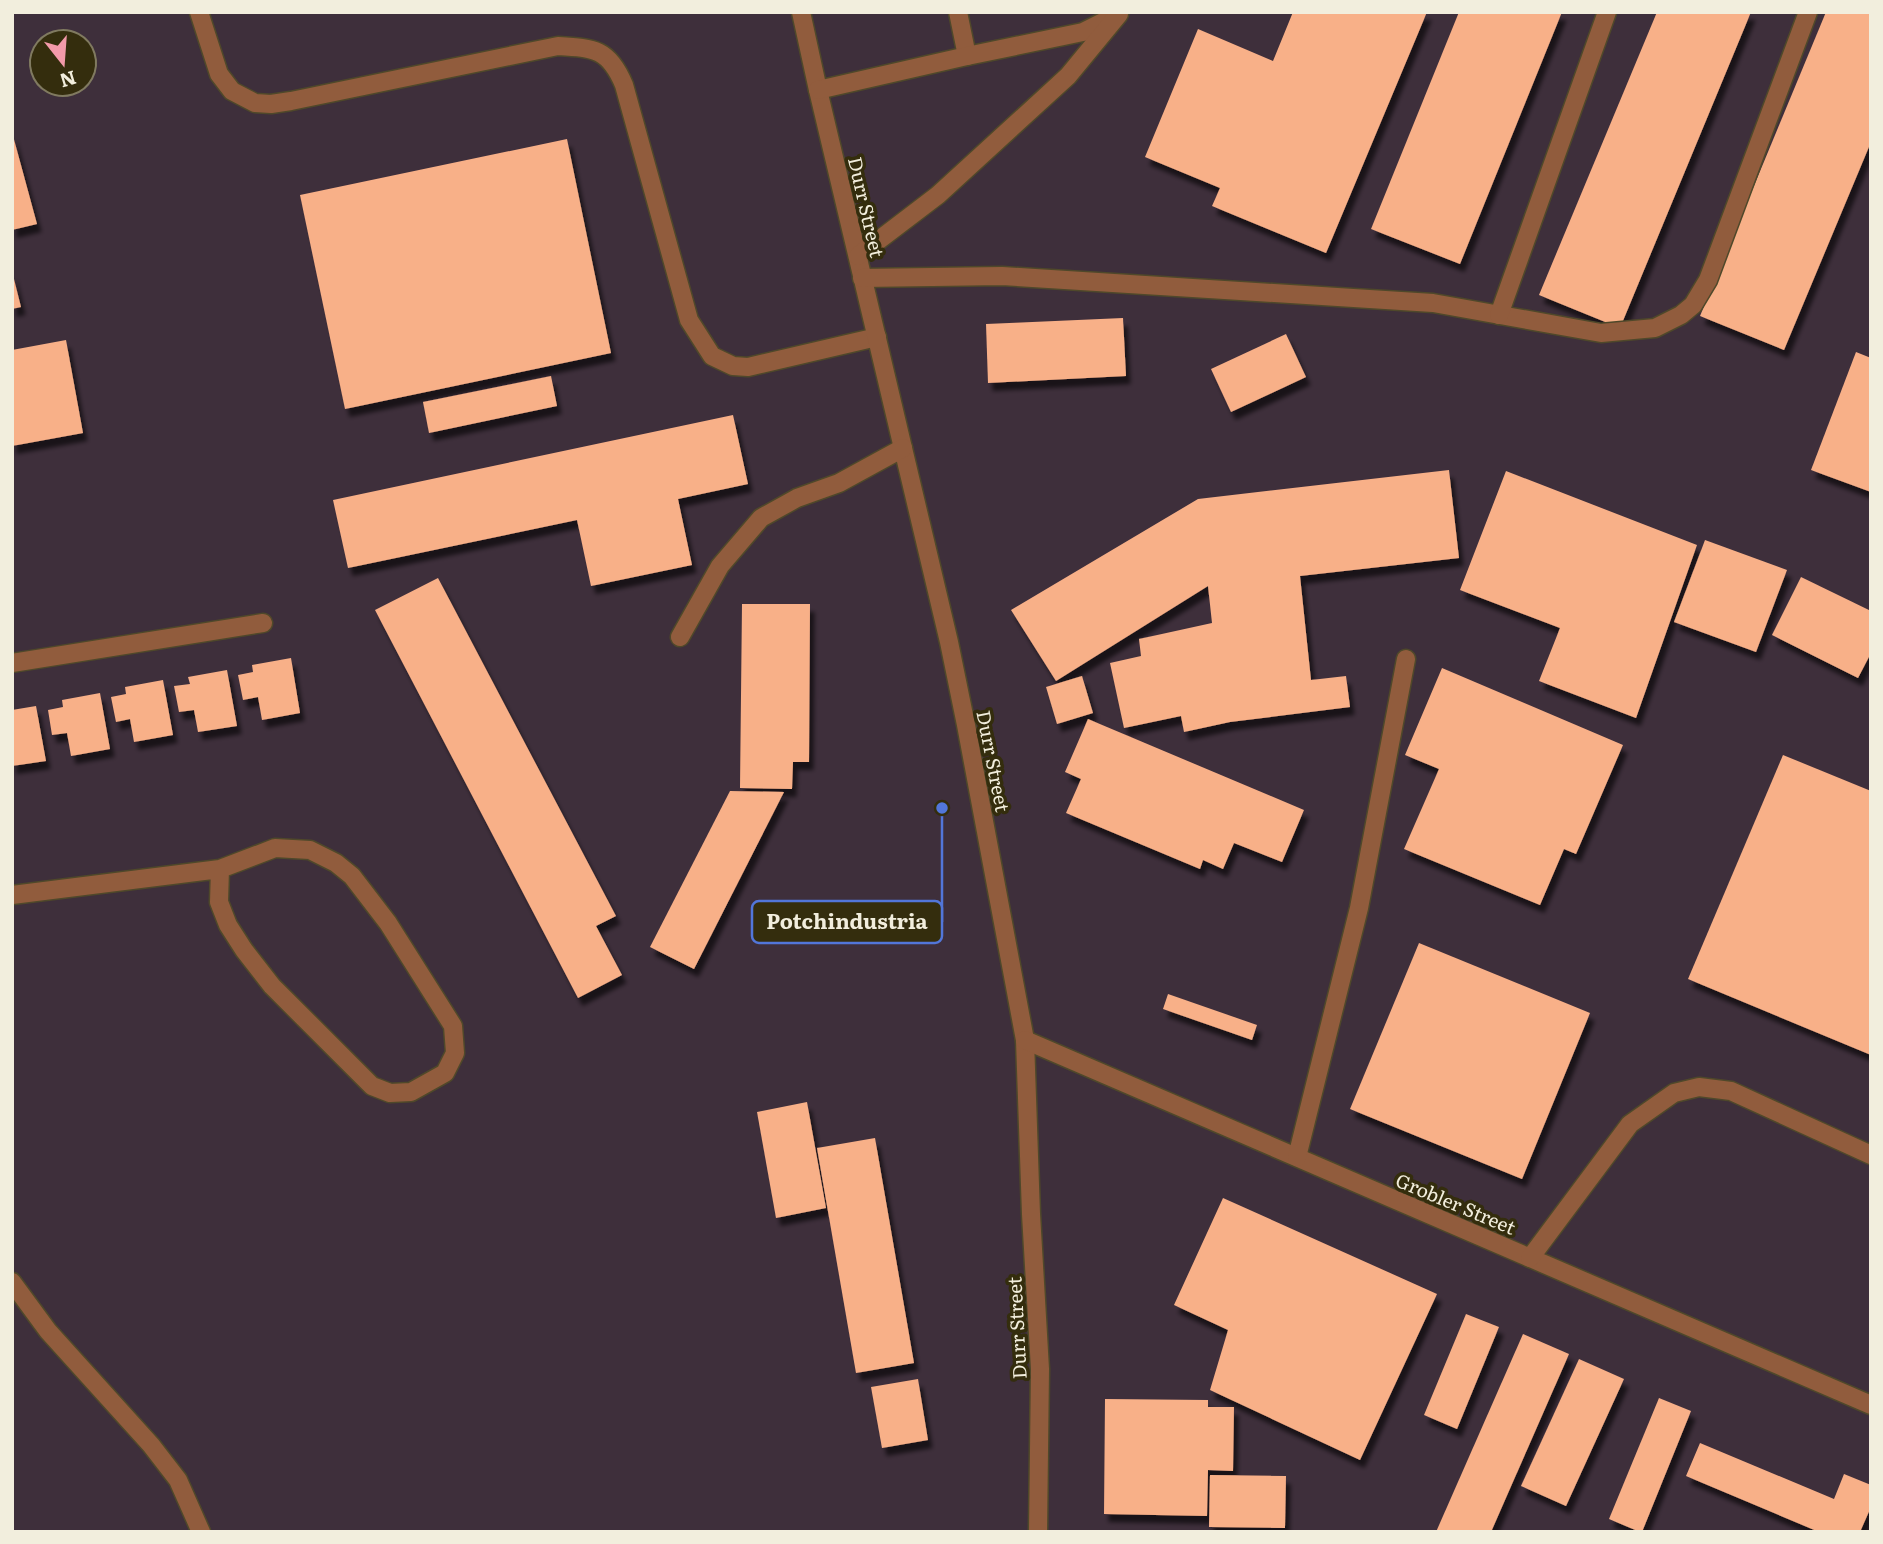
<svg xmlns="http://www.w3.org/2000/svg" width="1883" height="1544" viewBox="0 0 1883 1544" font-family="Literata,serif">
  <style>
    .industrial { fill: #3e2f3b; fill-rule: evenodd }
    .building { fill: #f8b088; filter: url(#shadow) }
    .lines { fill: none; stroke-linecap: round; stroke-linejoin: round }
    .minor-casing { stroke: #4f482a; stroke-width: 21 }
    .minor { stroke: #915c3d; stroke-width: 18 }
    .labels { text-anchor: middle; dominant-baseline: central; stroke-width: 7; stroke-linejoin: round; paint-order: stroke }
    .street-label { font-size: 19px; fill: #f2eedd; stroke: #342d0d }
    .leader { fill: none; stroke: #5276d9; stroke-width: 2.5 }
    .callout-dot { fill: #5276d9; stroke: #342d0d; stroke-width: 2.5 }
    .callout { fill: #342d0d; stroke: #5276d9; stroke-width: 2.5 }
    .callout-label { font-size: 21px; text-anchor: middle; font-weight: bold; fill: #f2eedd }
  </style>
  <defs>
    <filter id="shadow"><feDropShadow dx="4.5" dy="8" stdDeviation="2" flood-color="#0009"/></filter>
  </defs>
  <rect width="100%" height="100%" fill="#342d0d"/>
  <path class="industrial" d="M12 12H1871V1532H12ZM42 42H84V84H42Z"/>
  <g class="building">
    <polygon points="1293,12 1427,12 1326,253 1212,206 1220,188 1145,157 1198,29 1273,61"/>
    <polygon points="1459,12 1562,12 1460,264 1371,229"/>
    <polygon points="1657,12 1751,12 1620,328 1539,295"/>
    <polygon points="1826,12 1871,12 1871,142 1784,350 1700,316"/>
    <polygon points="12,132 37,224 12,230"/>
    <polygon points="567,139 611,353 345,409 300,195"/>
    <polygon points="12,271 21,307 12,309"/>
    <polygon points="1123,318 1126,376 988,383 986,324"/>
    <polygon points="1286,334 1306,377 1231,412 1211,369"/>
    <polygon points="66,340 83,433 12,446 12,350"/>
    <polygon points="1856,352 1871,358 1871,492 1811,470"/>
    <polygon points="551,376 557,406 429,433 423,402"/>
    <polygon points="733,415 748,484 678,499 692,565 591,586 577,520 348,568 333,500"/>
    <polygon points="1449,470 1459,558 1300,576 1311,680 1346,676 1350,707 1230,722 1184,732 1181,716 1124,728 1110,663 1141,656 1139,639 1212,623 1208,586 1056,681 1011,610 1198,499"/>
    <polygon points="1506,471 1697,545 1636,718 1539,681 1560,628 1460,590"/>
    <polygon points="1705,540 1787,570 1756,652 1674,622"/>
    <polygon points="1801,577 1871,611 1871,653 1858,678 1772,635"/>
    <polygon points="438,578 616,916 596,926 622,975 578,998 375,610"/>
    <polygon points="742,604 810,604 809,762 793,762 792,789 740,788"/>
    <polygon points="291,658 300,713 262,720 258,697 243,700 238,675 253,672 252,665"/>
    <polygon points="1442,668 1623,745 1576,854 1564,849 1540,905 1404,849 1439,769 1405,755"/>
    <polygon points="227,670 237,726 198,732 194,710 179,712 174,686 190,684 188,677"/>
    <polygon points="1082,676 1093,713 1057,724 1046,687"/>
    <polygon points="163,680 173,735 134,742 130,719 116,722 111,697 126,694 125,687"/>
    <polygon points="100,693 110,749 71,756 67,733 52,735 48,710 63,707 62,700"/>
    <polygon points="36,706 46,761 12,766 12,710"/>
    <polygon points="1088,719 1304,810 1282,862 1234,843 1223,869 1203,860 1200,869 1066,813 1081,779 1065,772"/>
    <polygon points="1783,755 1871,791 1871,1055 1688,979"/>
    <polygon points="730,791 784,792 694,969 650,947"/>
    <polygon points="1419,943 1590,1013 1522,1179 1350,1109"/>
    <polygon points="1168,994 1257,1025 1252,1040 1163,1009"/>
    <polygon points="807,1102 826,1208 776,1218 757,1112"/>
    <polygon points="875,1138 914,1363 856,1373 817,1148"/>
    <polygon points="1223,1198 1437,1294 1360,1460 1210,1390 1228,1330 1174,1305"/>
    <polygon points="1466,1314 1499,1327 1457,1429 1424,1415"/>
    <polygon points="1523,1334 1569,1354 1491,1532 1436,1532"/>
    <polygon points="1579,1359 1624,1379 1566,1506 1521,1486"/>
    <polygon points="918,1379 928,1440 882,1448 871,1387"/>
    <polygon points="1659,1398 1691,1411 1642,1532 1640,1532 1609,1519"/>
    <polygon points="1105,1399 1208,1400 1208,1407 1234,1407 1233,1471 1208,1470 1207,1516 1104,1514"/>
    <polygon points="1700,1443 1834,1499 1844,1474 1871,1485 1871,1507 1860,1532 1819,1532 1686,1476"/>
    <polygon points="1210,1475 1286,1476 1285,1528 1209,1527"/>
  </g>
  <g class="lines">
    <g class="minor-casing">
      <g id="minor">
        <path d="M199 12 219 74 232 91 255 103 271 104 291 101 558 46C595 48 609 49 624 85L689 320 712 356 733 366 748 367 877 337"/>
        <polyline points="801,12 818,90 949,642 966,725 1025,1040 1031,1214 1040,1369 1038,1532"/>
        <polyline points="958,12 967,56"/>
        <polyline points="818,90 967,56 1083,32 1111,18"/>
        <polyline points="858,256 938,195 1068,76 1119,14"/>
        <polyline points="862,278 1002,276 1433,303 1601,333 1655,328 1681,315 1693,305 1708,280 1808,12"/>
        <polyline points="1499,315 1607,12"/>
        <polyline points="680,637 720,566 761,518 797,498 839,483 903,448"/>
        <polyline points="12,663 263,623"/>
        <polyline points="12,895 220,869 275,848 310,850 336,863 352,876 388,923 453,1026 455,1053 445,1073 411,1092 390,1093 372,1086 272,986 244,950 228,925 219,902 220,869"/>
        <polyline points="1025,1040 1871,1405"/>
        <polyline points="1297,1157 1359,908 1406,659"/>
        <polyline points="1530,1258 1630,1124 1674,1093 1699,1087 1731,1091 1871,1155"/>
        <polyline points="12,1282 48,1331 151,1445 178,1480 201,1532"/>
      </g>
    </g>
    <use href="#minor" class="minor"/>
  </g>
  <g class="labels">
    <g class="street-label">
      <text transform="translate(867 207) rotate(77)">Durr Street</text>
      <text transform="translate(994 761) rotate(79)">Durr Street</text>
      <text transform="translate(1456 1203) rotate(23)">Grobler Street</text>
      <text transform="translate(1016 1328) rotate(-93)">Durr Street</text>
    </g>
  </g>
  <path class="leader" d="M942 808L942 922"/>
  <circle class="callout-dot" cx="942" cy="808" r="7"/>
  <rect class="callout" x="752" y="901" width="190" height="42" rx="7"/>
  <g class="callout-label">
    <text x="847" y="929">Potchindustria</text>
  </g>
  <rect width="1883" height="1544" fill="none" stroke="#f2eedd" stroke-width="28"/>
  <g transform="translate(63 63) rotate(163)"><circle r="33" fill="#342d0d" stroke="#807a60" stroke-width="2"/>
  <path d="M0-5L12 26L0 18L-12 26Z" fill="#f39aaa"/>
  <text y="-10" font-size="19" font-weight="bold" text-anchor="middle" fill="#f2eedd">N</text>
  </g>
</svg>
